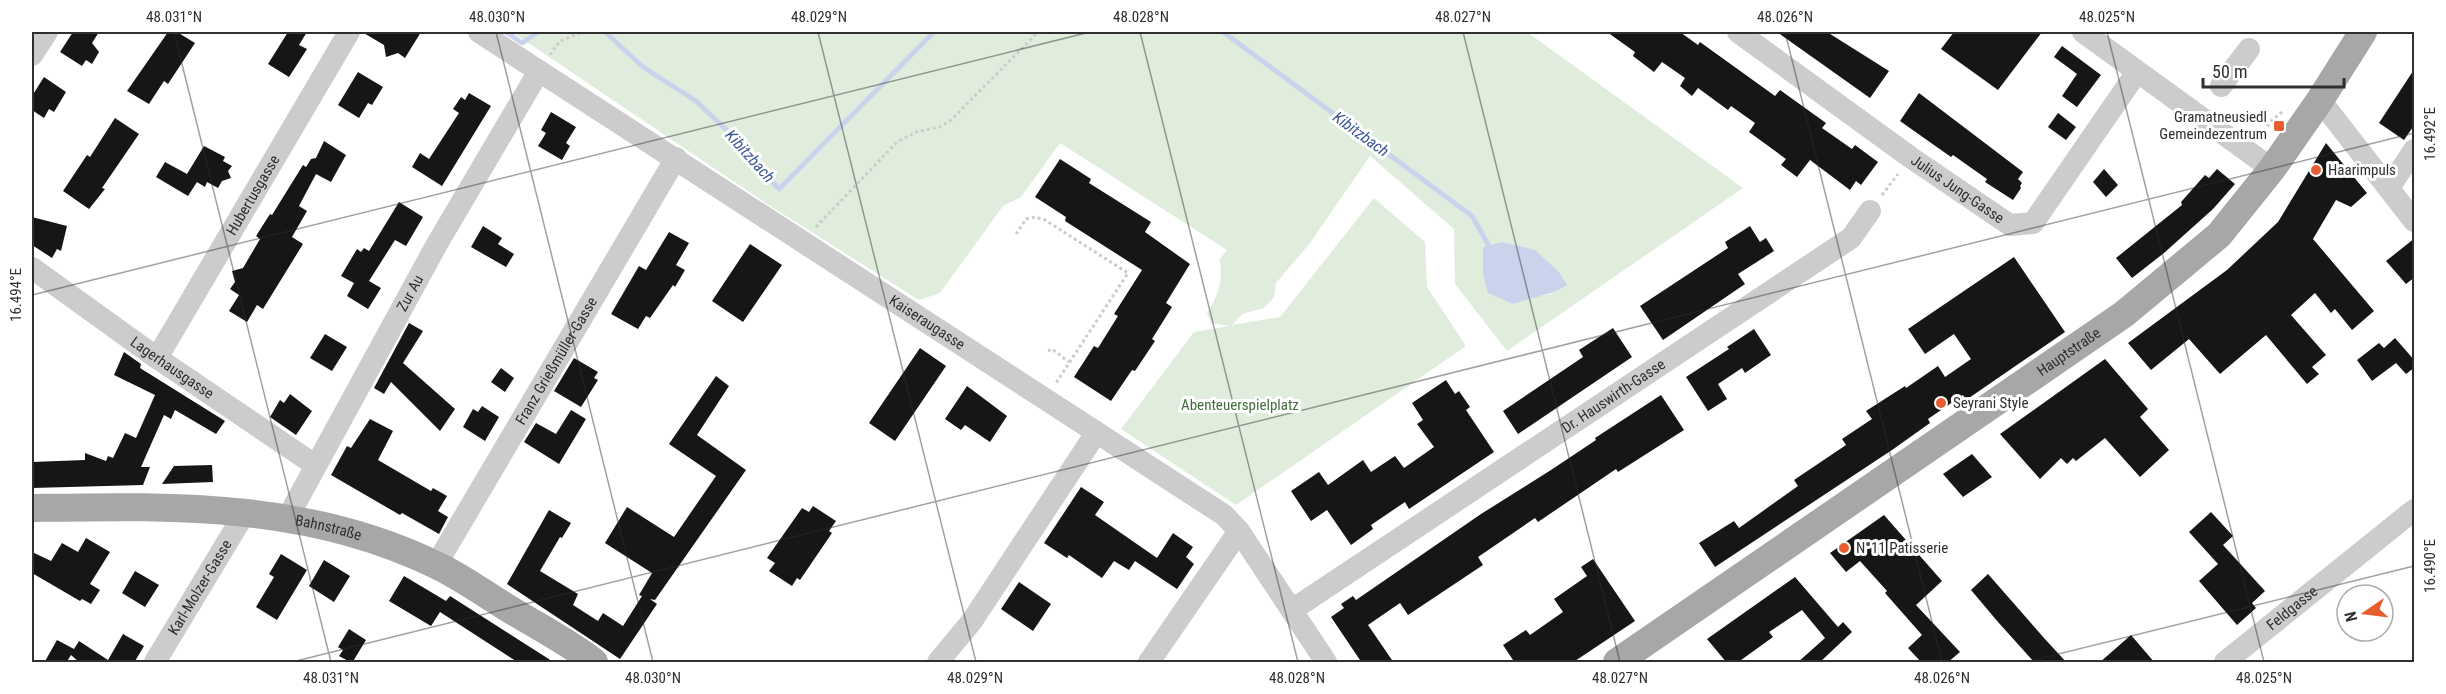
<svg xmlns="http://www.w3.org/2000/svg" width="2446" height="694" viewBox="0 0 2446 694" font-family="'Roboto Condensed',sans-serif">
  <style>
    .green { fill: #e0eddd; fill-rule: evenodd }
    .water { fill: #c9d4ec }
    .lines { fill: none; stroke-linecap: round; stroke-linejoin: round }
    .stream { stroke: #c9d4ec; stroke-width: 5 }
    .building { fill: #161616 }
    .path { stroke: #ccc; stroke-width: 3; stroke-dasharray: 3 3; stroke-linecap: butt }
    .minor { stroke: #ccc; stroke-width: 22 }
    .major { stroke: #a7a7a7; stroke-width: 28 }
    .ticks { fill: none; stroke: #2f2f2f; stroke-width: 1.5; stroke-opacity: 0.45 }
    .poi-dot { fill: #e75d30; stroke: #fff; stroke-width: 2 }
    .labels { text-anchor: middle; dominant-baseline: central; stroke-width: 6; stroke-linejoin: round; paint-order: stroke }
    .poi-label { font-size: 15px; fill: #2f2f2f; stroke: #fff; text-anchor: start }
    .street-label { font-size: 15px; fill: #2f2f2f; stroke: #fff }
    .park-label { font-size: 15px; fill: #436c3c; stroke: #fff }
    .water-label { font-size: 16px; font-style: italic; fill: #3c5693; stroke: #fff }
    .neatline { fill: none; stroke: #2f2f2f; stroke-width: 2 }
    .ticks-label { font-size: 15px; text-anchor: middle; fill: #2f2f2f }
  </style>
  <rect width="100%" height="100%" fill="#fff"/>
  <path class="green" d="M512 32H1527L1743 188 1507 351 1455 284 1454 229 1370 156 1310 243 1276 283 1274 297 1264 308 1242 314 1232 325 1280 317 1374 198 1425 242 1427 287 1466 346 1236 505 1121 429 1194 332 1229 326 1211 323 1207 313C1220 292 1222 283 1220 259L1227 250 1060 143 1021 197 1003 206 940 293 919 300 767 204ZM1483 275 1553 294 1533 297 1513 304Z"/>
  <path class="water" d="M1502 242 1535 250 1559 272 1567 285C1550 296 1532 297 1513 304L1488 293 1483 275V247Z"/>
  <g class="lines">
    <g class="stream">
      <polyline points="506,32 522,43 538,32"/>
      <polyline points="605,32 643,67 696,101 733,136 757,166 779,189 934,32"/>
      <polyline points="1223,32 1472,216 1489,246"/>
    </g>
  </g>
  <g class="building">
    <polygon points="73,32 99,32 92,43 99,52 92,64 86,60 82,66 60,52"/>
    <polygon points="168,32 177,32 195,43 168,84 164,81 149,104 127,91"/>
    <polygon points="288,32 307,32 299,45 307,49 289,77 268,64"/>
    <polygon points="362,32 421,32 405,58 398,53 386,57 384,45"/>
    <polygon points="1607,32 1680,32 1698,45 1700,42 1775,96 1780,90 1826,123 1822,128 1852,149 1855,145 1878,162 1861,185 1856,181 1850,190 1810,160 1797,177 1781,165 1786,159 1749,132 1755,123 1731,106 1728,110 1698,88 1692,96 1680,86 1685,78 1662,62 1654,72 1633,56 1635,52"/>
    <polygon points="1777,32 1827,32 1889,71 1870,98"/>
    <polygon points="1954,32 2042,32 1998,90 1941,49"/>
    <polygon points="2062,46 2101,75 2077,107 2062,96 2077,74 2054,57"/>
    <polygon points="2415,68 2415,124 2404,140 2379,123"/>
    <polygon points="358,72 383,87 372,105 368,103 359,118 338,105"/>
    <polygon points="44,77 66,92 54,112 49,109 44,118 32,110 32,96"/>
    <polygon points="469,93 491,106 442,186 412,167 420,153 429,159 459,113 453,109 461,97 465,100"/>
    <polygon points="1919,93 2023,172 2018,179 2022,183 2020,186 2021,188 2013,200 1985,182 1987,179 1953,155 1951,157 1900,121"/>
    <polygon points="551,112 576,127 566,143 570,146 562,160 538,146 546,133 541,130"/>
    <polygon points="2058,113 2076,127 2066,140 2048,127"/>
    <polygon points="115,118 139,134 102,188 105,189 89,209 63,191 87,155 90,157"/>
    <polygon points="324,141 346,155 331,182 316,174 299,206 307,211 292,237 303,244 263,309 257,305 247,322 229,311 239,295 230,289 235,282 232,271 243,268 260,239 256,236 270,214 272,215 303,165 306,167 311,159 316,158"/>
    <polygon points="2326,143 2367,193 2351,207 2336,200 2313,239 2374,311 2352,330 2335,309 2331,313 2315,293 2291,315 2326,355 2312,367 2319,374 2307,384 2266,335 2220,374 2189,339 2151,370 2128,343 2227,270 2278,222"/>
    <polygon points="204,146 225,157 223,161 232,166 228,171 231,178 222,181 218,188 207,182 205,187 197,182 188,196 156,177 165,162 187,174"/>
    <polygon points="1060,159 1091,179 1089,183 1151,222 1145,232 1190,264 1166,303 1172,307 1152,339 1155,341 1135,371 1132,370 1111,401 1074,377 1094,346 1098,348 1118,316 1114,314 1142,270 1065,221 1066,217 1035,197"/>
    <polygon points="2104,169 2118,185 2106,197 2093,182"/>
    <polygon points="2217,169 2235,184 2213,209 2164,253 2132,278 2116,258 2182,205 2181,202 2205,175 2209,178"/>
    <polygon points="399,202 423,217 406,246 395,240 369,281 381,288 368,309 347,296 354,283 341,276 357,249 361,252 364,248 369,251"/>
    <polygon points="32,217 67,226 61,251 57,249 52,258 32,245"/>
    <polygon points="483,226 502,238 498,244 514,254 506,267 471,247"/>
    <polygon points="1750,226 1760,242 1766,238 1774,251 1738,274 1745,284 1663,340 1640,306 1728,248 1725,242"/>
    <polygon points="669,232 689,243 676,265 685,270 675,287 673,285 650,318 646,316 638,329 611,314 639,266 646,270"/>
    <polygon points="2415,238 2415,277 2406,284 2386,261"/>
    <polygon points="750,244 782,265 743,322 712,301"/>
    <polygon points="2014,257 2065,332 1966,400 1963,395 1928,419 1930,423 1892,450 1715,567 1699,543 1734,521 1739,528 1798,486 1794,480 1846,445 1842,439 1872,419 1866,411 1905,386 1906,388 1938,366 1945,377 1971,359 1954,334 1925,354 1908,329"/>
    <polygon points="409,323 423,331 403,363 455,409 440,431 391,382 384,394 374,388"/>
    <polygon points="1613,328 1632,357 1518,434 1503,411 1583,357 1579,350"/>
    <polygon points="1754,329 1771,355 1745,373 1742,368 1718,384 1727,399 1708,411 1686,377 1729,349 1727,347"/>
    <polygon points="325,334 347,347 332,371 310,358"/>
    <polygon points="2395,338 2415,361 2415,367 2406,374 2396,363 2372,381 2357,360 2379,343 2384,348"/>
    <polygon points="920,348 946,366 895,441 869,423"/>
    <polygon points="124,352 141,364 140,368 225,421 216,434 175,410 171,419 164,415 141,467 150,467 143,485 32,488 32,462 85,460 85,453 106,461 108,456 113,458 125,433 136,438 155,395 114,375"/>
    <polygon points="574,358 598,372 594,378 598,380 581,407 554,391"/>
    <polygon points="2105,359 2148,409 2140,417 2169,450 2140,477 2105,438 2076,461 2073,458 2067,464 2061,458 2040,479 2000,434"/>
    <polygon points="501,368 514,378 505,392 491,382"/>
    <polygon points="716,376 729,386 697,435 746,470 655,600 650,599 657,604 620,659 507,584 549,510 571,523 562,538 560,537 540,571 578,594 573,605 598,621 603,613 623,626 642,596 639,595 652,573 605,543 627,507 674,537 716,476 669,444"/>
    <polygon points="1446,380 1455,394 1459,391 1470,407 1466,410 1494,452 1409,509 1405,502 1371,525 1373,529 1351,545 1327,510 1311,521 1291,491 1319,472 1328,485 1363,460 1371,472 1395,456 1404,468 1434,447 1417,424 1423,420 1412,403"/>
    <polygon points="967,386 1007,416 990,442 965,425 961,430 945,419"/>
    <polygon points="290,394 312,411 296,435 270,417 280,400 284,403"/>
    <polygon points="1661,395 1684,430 1618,472 1616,469 1538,522 1535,518 1478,557 1483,565 1408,615 1400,603 1368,625 1394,663 1362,663 1331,617 1344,608 1341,604 1353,596 1356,600 1481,514 1551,470 1596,440 1595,438"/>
    <polygon points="482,406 499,417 485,441 463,427 473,409 478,412"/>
    <polygon points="571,410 586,419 559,464 524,442 536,423 556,434"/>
    <polygon points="370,419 393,431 378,460 431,491 433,488 447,496 438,511 448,517 439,534 402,513 400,515 331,475 347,446 351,448"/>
    <polygon points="1972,454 1992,477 1963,497 1943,474"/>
    <polygon points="212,465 213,482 162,484 174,466"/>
    <polygon points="1081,487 1104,502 1095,515 1157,558 1173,533 1193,547 1186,557 1194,564 1177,589 1135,561 1129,570 1114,561 1102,578 1069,555 1067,558 1044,543"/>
    <polygon points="813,506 836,521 829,531 832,533 800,580 797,578 792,586 769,571 775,563 767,558 802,508 809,512"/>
    <polygon points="2211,512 2233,536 2223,545 2265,591 2252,603 2256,608 2237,625 2199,581 2218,564 2189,532"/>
    <polygon points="1884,515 1942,581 1916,605 1960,652 1947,663 1922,663 1908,648 1922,635 1885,593 1887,591 1860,561 1846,572 1830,553"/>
    <polygon points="86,538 110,552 90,584 100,590 91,604 82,599 80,601 32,573 32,552 51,561 62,543 78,552"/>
    <polygon points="281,554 307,570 277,620 256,607 274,577 269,574"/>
    <polygon points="1593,559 1635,621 1572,663 1515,663 1503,645 1526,630 1530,635 1563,612 1554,599 1587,576 1581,567"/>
    <polygon points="324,560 350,576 334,602 309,586"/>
    <polygon points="135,571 159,585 145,607 122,593"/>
    <polygon points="1988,574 2044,638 2067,663 2035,663 1998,622 1971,590"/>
    <polygon points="404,576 446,601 450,596 555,663 519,663 440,612 431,626 389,601"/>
    <polygon points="1795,577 1838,627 1843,622 1852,632 1819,663 1797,663 1825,638 1802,610 1769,632 1773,637 1737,663 1727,663 1707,639"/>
    <polygon points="1019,582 1051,604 1033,631 1001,609"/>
    <polygon points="349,629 366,640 352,663 339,656 343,650 338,647"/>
    <polygon points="123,634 144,646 134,663 80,663 71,655 66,663 44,663 57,640 74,649 79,641 108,660"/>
    <polygon points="2131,635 2155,663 2099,663"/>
  </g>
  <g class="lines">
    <g class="path">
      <polyline points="550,55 560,41 583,32"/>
      <polyline points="2260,136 2272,120 2282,112"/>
      <polyline points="1882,195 1898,174"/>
      <polyline points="816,227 897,142 916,132 939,127 951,120 1038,32"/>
      <polyline points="1016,234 1026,219 1035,217 1045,220 1128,273 1056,383"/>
      <polyline points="1048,351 1052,349 1069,362"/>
    </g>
    <g class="minor">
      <path id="s1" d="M479 32 1224 515 1239 531 1326 662"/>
      <path id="s2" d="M1738 32 1910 157 2010 225 2033 223 2137 72"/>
      <polyline points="2083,32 2272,169"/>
      <polyline points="32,55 47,32"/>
      <polyline points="2221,86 2249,49"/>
      <polyline points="2320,100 2414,221"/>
      <polyline points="2389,188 2414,150"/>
      <path id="s3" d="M32 268 157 358 315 465"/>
      <path id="s4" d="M157 358 349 32"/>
      <path id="s5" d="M288 517 437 244 539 71"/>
      <path id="s6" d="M436 565 676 158"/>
      <path id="s7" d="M1292 610 1851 238 1870 211"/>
      <path id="s8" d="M155 662 246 511"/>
      <polyline points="938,662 972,621 1096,433"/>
      <polyline points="1149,662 1239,531"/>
      <path id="s9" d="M2225 662 2414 510"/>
    </g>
    <g class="major">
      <path id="s10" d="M32 508C171 506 307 502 436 565 460 576 483 593 506 607 535 625 567 641 594 662"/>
      <path id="s11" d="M1617 662 2124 314 2219 235 2272 169 2320 100 2363 32"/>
    </g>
  </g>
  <path class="ticks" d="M174 32 331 662M496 32 653 662M818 32 976 662M1140 32 1298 662M1463 32 1620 662M1785 32 1942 662M2107 32 2264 662M32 295 1090 32M292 662 2414 133M2026 662 2414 566"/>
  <g class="poi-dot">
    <rect x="2273" y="120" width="12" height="12" rx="3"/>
    <circle cx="2316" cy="170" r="6"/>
    <circle cx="1941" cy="403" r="6"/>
    <circle cx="1844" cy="548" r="6"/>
  </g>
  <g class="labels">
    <g class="poi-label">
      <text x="2267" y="117" text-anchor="end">Gramatneusiedl<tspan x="2267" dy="17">Gemeindezentrum</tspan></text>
      <text x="2328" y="170">Haarimpuls</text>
      <text x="1953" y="403">Seyrani Style</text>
      <text x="1856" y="548">N°11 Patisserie</text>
    </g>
    <g class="street-label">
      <text stroke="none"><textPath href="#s2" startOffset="270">Julius Jung-Gasse</textPath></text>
      <text stroke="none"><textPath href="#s4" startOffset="189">Hubertusgasse</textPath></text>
      <text stroke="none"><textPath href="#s5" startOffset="255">Zur Au</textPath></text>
      <text stroke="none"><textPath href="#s1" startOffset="534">Kaiseraugasse</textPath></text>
      <text stroke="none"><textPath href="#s11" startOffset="548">Hauptstraße</textPath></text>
      <text stroke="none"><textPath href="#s6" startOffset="237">Franz Grießmüller-Gasse</textPath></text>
      <text stroke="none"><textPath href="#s3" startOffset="172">Lagerhausgasse</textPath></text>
      <text stroke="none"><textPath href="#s7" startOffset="386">Dr. Hauswirth-Gasse</textPath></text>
      <text stroke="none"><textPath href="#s10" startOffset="298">Bahnstraße</textPath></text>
      <text stroke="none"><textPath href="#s8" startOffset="87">Karl-Molzer-Gasse</textPath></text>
      <text stroke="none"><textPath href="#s9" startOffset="86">Feldgasse</textPath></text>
    </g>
    <g class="park-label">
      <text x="1240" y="405">Abenteuerspielplatz</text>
    </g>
    <g class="water-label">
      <text transform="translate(1361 134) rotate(36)">Kibitzbach</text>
      <text transform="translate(750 156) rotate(48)">Kibitzbach</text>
    </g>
  </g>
  <rect width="2446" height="694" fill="none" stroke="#ffffff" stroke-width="66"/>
  <g transform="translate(2365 613) rotate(256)"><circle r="28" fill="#ffffff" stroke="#acacac" stroke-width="1.5"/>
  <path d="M0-4.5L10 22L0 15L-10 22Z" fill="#e75d30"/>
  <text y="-9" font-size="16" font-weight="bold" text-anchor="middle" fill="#2f2f2f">N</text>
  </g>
  <path d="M2203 78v9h141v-9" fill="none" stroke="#2f2f2f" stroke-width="3"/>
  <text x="2212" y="78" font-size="18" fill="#2f2f2f" stroke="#ffffff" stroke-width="4.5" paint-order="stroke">50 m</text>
  <rect x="33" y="33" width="2380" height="628" class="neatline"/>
  <g class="ticks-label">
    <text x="174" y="22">48.031°N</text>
    <text x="497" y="22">48.030°N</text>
    <text x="819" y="22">48.029°N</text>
    <text x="1141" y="22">48.028°N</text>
    <text x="1463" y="22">48.027°N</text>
    <text x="1785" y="22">48.026°N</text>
    <text x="2107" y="22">48.025°N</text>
    <text transform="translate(2430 134) rotate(-90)" y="5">16.492°E</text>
    <text transform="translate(16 295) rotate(-90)" y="5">16.494°E</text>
    <text transform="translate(2430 566) rotate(-90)" y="5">16.490°E</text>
    <text x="331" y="683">48.031°N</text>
    <text x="653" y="683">48.030°N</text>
    <text x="975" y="683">48.029°N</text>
    <text x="1297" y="683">48.028°N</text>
    <text x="1620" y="683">48.027°N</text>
    <text x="1942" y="683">48.026°N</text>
    <text x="2264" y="683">48.025°N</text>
  </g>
</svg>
